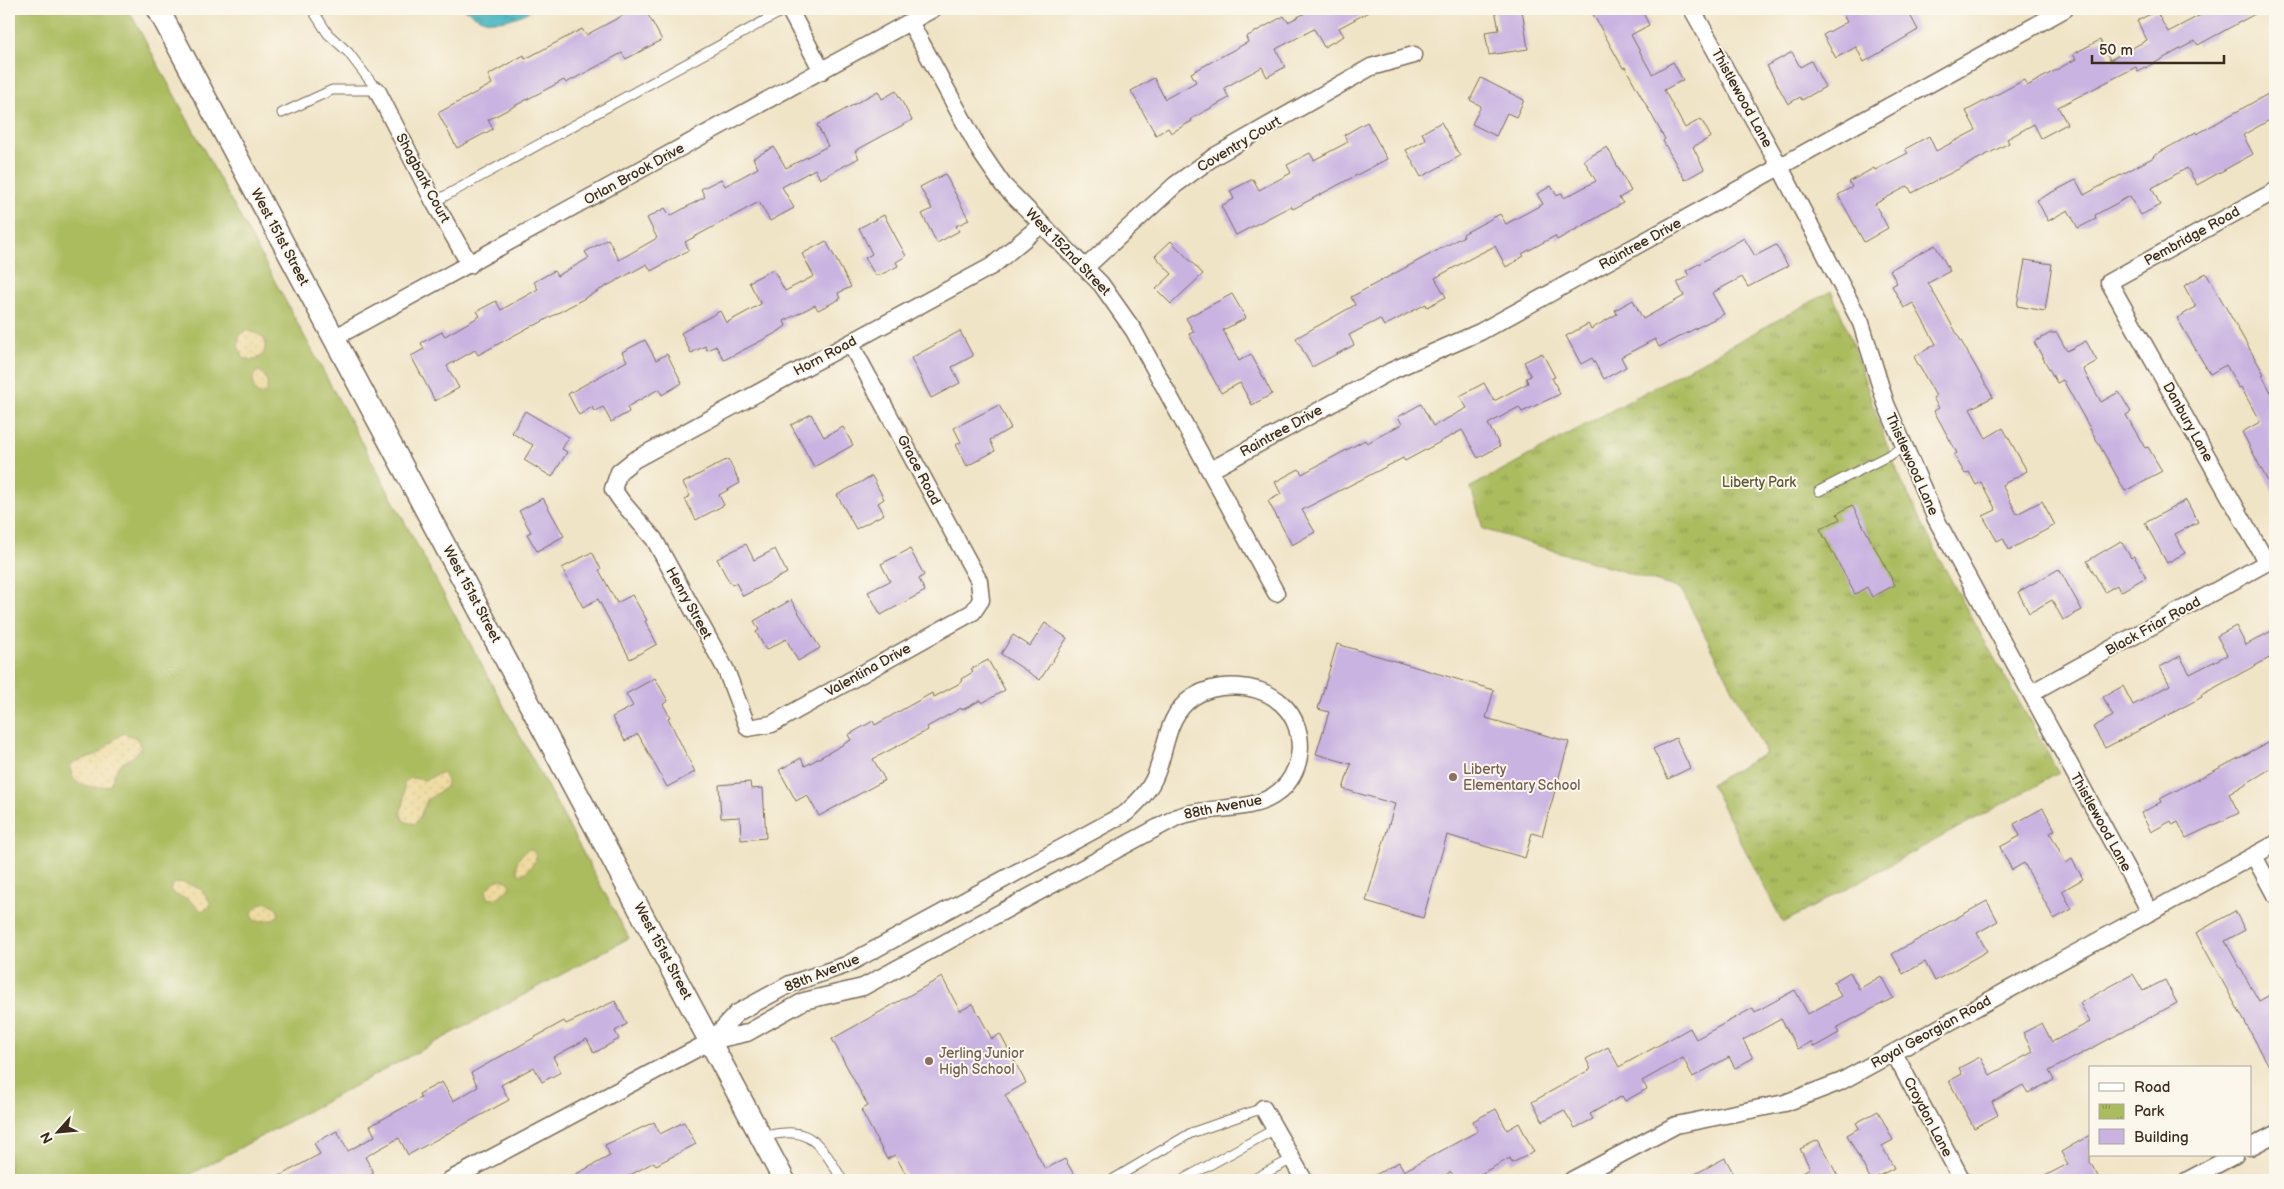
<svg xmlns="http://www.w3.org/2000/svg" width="2284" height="1189" viewBox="0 0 2284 1189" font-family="'Balsamiq Sans',sans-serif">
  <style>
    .grass { fill: #abbc5f; stroke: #73733e }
    .sand { fill: url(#sand-dots); stroke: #94825e }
    .park { fill: url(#park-tufts); stroke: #73733e }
    .water { fill: url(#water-ripples); stroke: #41706f }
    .building { fill: #c9b3e1 }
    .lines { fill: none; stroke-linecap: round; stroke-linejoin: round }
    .service-casing { stroke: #7a6b59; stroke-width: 11 }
    .minor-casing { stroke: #7a6b59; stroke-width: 19 }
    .tertiary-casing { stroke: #7a6b59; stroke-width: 24 }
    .service { stroke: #fff; stroke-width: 9 }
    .minor { stroke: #fff; stroke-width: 16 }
    .tertiary { stroke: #fff; stroke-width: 21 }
    .education-dot { fill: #8d6e63; stroke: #fbf7ec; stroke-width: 2 }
    .labels { text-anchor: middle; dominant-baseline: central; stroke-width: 4; stroke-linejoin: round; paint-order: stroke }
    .street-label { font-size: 14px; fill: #3b2a1e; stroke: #fbf7ec }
    .park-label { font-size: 14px; fill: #5d5632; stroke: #fbf7ec }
    .education-label { font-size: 14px; fill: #785e54; stroke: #fbf7ec; text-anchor: start }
  </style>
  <defs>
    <pattern id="sand-dots" width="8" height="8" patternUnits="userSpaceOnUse" patternTransform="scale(1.25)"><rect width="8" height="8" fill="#eeda9e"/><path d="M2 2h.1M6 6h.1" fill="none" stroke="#cdbb88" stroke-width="1.8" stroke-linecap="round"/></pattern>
    <pattern id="park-tufts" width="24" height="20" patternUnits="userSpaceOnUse" patternTransform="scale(1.25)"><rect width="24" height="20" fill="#abbc5f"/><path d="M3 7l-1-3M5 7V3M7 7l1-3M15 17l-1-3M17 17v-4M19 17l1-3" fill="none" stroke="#8c994e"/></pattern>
    <pattern id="water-ripples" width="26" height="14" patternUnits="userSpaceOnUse" patternTransform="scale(1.25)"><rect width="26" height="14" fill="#47b6c0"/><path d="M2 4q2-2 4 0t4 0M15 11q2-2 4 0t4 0" fill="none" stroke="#3c949b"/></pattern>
  </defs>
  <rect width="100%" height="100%" fill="#fbf7ec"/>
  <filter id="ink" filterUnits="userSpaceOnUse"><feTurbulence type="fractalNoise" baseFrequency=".02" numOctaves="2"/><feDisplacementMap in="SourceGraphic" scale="10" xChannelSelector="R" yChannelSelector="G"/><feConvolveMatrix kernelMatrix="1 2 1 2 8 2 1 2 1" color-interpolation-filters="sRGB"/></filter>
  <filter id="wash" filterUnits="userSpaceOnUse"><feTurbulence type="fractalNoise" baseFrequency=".0096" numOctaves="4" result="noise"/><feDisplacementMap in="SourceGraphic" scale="20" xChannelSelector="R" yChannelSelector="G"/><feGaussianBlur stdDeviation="1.12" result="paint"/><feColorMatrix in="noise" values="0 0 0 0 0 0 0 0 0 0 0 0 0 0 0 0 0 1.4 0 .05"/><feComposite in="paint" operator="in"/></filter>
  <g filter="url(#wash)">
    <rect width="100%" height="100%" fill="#f0e4c6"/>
    <polygon class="grass" points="9,9 128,9 629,938 180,1180 9,1180"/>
    <g class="sand">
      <polygon points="246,330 260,335 266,342 264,354 256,360 244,359 238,346 240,334"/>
      <path d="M259 371C267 376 269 384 266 393L262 395C252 393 252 383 254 374Z"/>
      <path d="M124 733 136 738 141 747 134 756 118 766 110 785C99 789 83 787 74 780L70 769 72 763 98 754 117 737Z"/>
      <polygon points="440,773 443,773 447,781 446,787 427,800 419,819 414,824 404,821 400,813 404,803 404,782 411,778 426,780"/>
      <path d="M530 849 535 852 536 860 526 872 520 875C512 867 520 852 530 849Z"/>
      <polygon points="502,879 509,882 510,888 497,898 489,899 486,891 495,881"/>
      <polygon points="182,882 201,889 210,902 210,907 202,911 188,899 176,895 170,890 173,884"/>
      <polygon points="267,902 276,907 279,915 271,920 254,921 252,912 260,904"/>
    </g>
    <path class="park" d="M1831 291C1860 353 1874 420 1902 482 1948 582 2006 677 2059 773L1783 923 1711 784 1766 753 1681 589 1483 529 1471 487Z"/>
    <path class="water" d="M464 9H533C519 17 499 25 482 19 476 17 470 12 464 9Z"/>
    <g id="blocks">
      <g class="building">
        <polygon points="635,9 645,9 662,40 626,59 622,53 566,83 564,80 488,120 493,129 457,148 438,113 492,84 488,75 524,55 525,59 582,29 586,35"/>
        <polygon points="1313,9 1374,9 1339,28 1344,36 1324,47 1314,29 1276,49 1285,67 1267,77 1262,67 1224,88 1229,98 1191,119 1192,121 1171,133 1168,128 1156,135 1131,91 1154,78 1165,99 1196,82 1191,73 1248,42 1246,37 1284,16 1288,22"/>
        <polygon points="1495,9 1522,9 1528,49 1489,55 1485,32 1499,30"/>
        <polygon points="1590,9 1641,9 1649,25 1631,35 1652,74 1673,62 1683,80 1664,90 1685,128 1701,119 1711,137 1693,147 1704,169 1685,180 1663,141 1665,139 1625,67 1623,68"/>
        <polygon points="1840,9 1907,9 1918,30 1864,62 1856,47 1836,58 1823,35 1847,22"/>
        <polygon points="2212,9 2264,9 2198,45 2195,41 2138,72 2136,67 2058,107 2067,124 2041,138 2034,124 2007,139 2009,143 1912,193 1908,186 1875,204 1888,228 1864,242 1838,195 1852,187 1849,182 1874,168 1875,170 1908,153 1905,149 1929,136 1936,151 1976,130 1966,111 2024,80 2027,86 2076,59 2073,54 2100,40 2110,60 2147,40 2137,21 2156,11 2168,32"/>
        <polygon points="1792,52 1800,67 1811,61 1825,87 1802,100 1800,97 1788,104 1767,66"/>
        <polygon points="1481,78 1524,100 1516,117 1507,113 1496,136 1472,124 1481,106 1470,100"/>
        <polygon points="2275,90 2275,117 2243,135 2253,154 2197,185 2187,168 2152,188 2160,205 2141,215 2130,196 2095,215 2096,219 2078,228 2068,210 2048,221 2037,200 2076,180 2084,195 2154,157 2153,156 2196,132 2197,134"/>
        <polygon points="878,91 882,99 896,91 912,120 855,151 859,158 820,179 815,169 782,187 794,208 770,221 759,202 685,242 689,250 651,271 647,264 534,326 533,325 478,355 475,350 447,366 459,388 435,401 411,356 424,349 421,343 442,332 445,336 480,316 477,311 496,301 501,310 538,289 534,282 554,271 557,276 589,258 585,252 608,239 619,260 657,238 647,218 665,208 670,216 705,197 701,189 721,179 725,186 758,168 753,158 774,147 786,168 828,146 817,125"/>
        <polygon points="1367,122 1387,159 1293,209 1291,206 1236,235 1221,206 1234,199 1230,191 1253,179 1259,190 1291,173 1287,165 1310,153 1314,160 1348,142 1344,135"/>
        <polygon points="1441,122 1460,156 1421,177 1406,150 1426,140 1422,133"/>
        <polygon points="1607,147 1631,191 1619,198 1623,203 1557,240 1555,236 1522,254 1524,256 1506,267 1495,246 1475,256 1435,278 1446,297 1427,307 1426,304 1384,326 1380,319 1349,335 1354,345 1312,367 1296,338 1355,305 1351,297 1464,236 1463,234 1500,214 1506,224 1543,204 1537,194 1551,186 1557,196 1562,193 1564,198 1596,181 1584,160"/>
        <polygon points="945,174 969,220 956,226 959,231 937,243 922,214 932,209 920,187"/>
        <polygon points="884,215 906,256 896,262 898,266 880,275 875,275 865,258 872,254 859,228"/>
        <polygon points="1744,238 1755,256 1776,245 1788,266 1748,287 1742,277 1712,293 1724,314 1659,347 1655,339 1621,357 1626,367 1604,379 1592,358 1581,364 1566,336 1588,324 1591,329 1617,314 1615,310 1633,300 1643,319 1684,296 1677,282 1689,276 1686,271"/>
        <polygon points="826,241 851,287 838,293 840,299 818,310 815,305 784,321 786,326 776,333 724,360 716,346 707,350 705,346 691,353 681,333 720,311 726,323 761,304 749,282 773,269 785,291 814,276 802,254"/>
        <polygon points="1171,241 1203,274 1171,304 1156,289 1172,274 1155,256"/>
        <polygon points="1935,245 1950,271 1928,283 1993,397 1970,409 1986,438 2003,428 2027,471 2002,485 2017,514 2042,501 2055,525 2009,550 2003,538 1997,541 1983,516 1996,510 1981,482 1976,485 1969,472 1965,474 1954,455 1957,453 1934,411 1939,408 1933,398 1936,396 1914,357 1936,344 1913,303 1904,308 1892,286 1897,283 1890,270"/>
        <polygon points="2025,260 2052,264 2045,311 2017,306"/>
        <polygon points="2206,273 2264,374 2262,375 2275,400 2275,495 2242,432 2260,422 2241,387 2239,388 2226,365 2210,374 2177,318 2196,307 2184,286"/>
        <polygon points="1232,294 1246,318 1223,330 1239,361 1251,354 1272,394 1252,405 1240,383 1221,393 1189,334 1194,332 1186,318"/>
        <polygon points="960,331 973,356 952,367 960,383 931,398 911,358"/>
        <polygon points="2051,333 2057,333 2067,351 2086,341 2097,361 2083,369 2101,402 2119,392 2131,412 2126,415 2145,448 2148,447 2162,471 2125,491 2063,380 2057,383 2034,342"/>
        <polygon points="645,340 656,360 667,354 682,383 662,395 659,389 627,407 629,412 611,422 603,407 594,412 592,407 579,415 568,394 627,361 622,352"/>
        <polygon points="1542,353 1555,377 1552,378 1560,394 1522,412 1519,407 1488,424 1500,446 1478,458 1462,430 1405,461 1403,458 1302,510 1315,532 1292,545 1268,501 1281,494 1275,482 1299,469 1302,474 1365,440 1367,443 1402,424 1398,417 1421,404 1433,426 1467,408 1460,396 1484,383 1494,401 1528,383 1526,378 1531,376 1524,362"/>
        <polygon points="999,405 1011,428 990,440 995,451 967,466 956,445 961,442 954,428"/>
        <polygon points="525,411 569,437 562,449 567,452 552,477 524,460 533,445 512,433"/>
        <polygon points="811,414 824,437 843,427 853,445 814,467 791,425"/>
        <polygon points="728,459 740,483 719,495 724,505 696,520 685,499 690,496 683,483"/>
        <polygon points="872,476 884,499 878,503 884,514 856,529 837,495"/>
        <polygon points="543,498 564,536 537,551 527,534 531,532 519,511"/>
        <polygon points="2186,500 2198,522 2175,534 2185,553 2167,563 2145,523"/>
        <polygon points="1852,505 1895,585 1872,597 1867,587 1855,594 1820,529 1840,519 1837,514"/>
        <polygon points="2121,541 2131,558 2134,556 2146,577 2120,592 2117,585 2105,592 2087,561"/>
        <polygon points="746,544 754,560 775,549 787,573 743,596 736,583 732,585 726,576 717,559"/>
        <polygon points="910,549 924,575 919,579 925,591 881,615 868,592 890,581 881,564"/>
        <polygon points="592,552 601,569 599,570 617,603 632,595 647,620 645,621 657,644 630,659 598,599 583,607 562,568"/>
        <polygon points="2059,569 2082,610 2063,620 2052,600 2029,613 2018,592"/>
        <polygon points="791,600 820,648 798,661 786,639 766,650 756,632 759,630 754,621"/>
        <polygon points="1045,623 1067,638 1040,680 1001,654 1013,635 1030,646"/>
        <polygon points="2236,626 2246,645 2275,629 2275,655 2201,695 2202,697 2161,719 2105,748 2093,727 2113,716 2103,697 2123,686 2133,705 2170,685 2160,667 2180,656 2190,674 2227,655 2217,636"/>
        <polygon points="1337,644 1494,690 1486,718 1569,742 1542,836 1532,833 1525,858 1447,835 1423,918 1366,901 1395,804 1343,789 1351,764 1316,754 1329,712 1318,709"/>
        <polygon points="988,660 1005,690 982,703 981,700 962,710 961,708 927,727 928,730 873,759 885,780 819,816 807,795 796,801 779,770 801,758 805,766 851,740 848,735 873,721 875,725 932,693 934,697 962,682 961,679 973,672 971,669"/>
        <polygon points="655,678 668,701 663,704 670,717 668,718 695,772 667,787 638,734 625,741 612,717 633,706 626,694"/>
        <polygon points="1676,738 1690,768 1668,779 1653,749"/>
        <polygon points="2275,739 2275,766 2229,794 2239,813 2186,838 2178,822 2173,825 2171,821 2151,832 2141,813 2161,802 2160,799"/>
        <polygon points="750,782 751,789 763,788 766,838 741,840 740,817 721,818 719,785"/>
        <polygon points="2043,808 2055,830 2050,833 2066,863 2072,859 2083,879 2062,891 2072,909 2054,919 2024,863 2012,870 2000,847 2020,836 2014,824"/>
        <polygon points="1987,901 1998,921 1977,933 1987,951 1935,981 1925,962 1903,974 1892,954"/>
        <polygon points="2235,911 2245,930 2225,941 2259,1001 2275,992 2275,1077 2196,933"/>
        <polygon points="1850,972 1859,989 1881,976 1893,998 1836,1028 1839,1033 1814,1047 1811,1042 1798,1049 1781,1019 1743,1040 1753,1058 1735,1068 1729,1057 1693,1077 1683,1058 1642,1081 1647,1089 1625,1101 1622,1096 1590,1114 1593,1119 1575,1128 1564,1110 1543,1121 1532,1102 1591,1069 1586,1059 1608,1047 1619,1067 1690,1028 1696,1039 1753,1008 1755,1012 1795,990 1808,1014 1841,996 1833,982"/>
        <polygon points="2133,974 2143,991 2165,980 2177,1003 2049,1071 2054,1080 2028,1093 2023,1085 1992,1102 1998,1115 1974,1128 1949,1081 1962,1074 1959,1068 1980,1057 1990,1075 2033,1052 2023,1033 2042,1023 2052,1042 2090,1022 2080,1003"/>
        <polygon points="942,977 960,1011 973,1004 992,1039 1000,1034 1026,1083 1005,1095 1045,1169 1065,1159 1077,1180 909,1180 895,1155 887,1159 861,1110 868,1106 832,1039"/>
        <polygon points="615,1001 627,1024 615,1031 619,1039 594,1053 587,1039 553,1057 561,1072 542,1082 534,1067 501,1085 509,1100 408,1155 399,1138 365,1157 374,1173 360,1180 272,1180 320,1154 314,1143 337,1131 348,1151 375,1136 370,1126 421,1098 419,1094 442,1082 453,1101 478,1087 471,1073 564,1021 566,1024"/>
        <polygon points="1496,1109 1507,1130 1519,1123 1534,1152 1512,1163 1510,1158 1477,1176 1480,1180 1456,1180 1451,1172 1435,1180 1366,1180 1399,1162 1404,1171 1478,1131 1473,1121"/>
        <polygon points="1878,1111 1893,1140 1882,1146 1894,1168 1871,1180 1847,1135 1859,1128 1856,1123"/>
        <polygon points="654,1122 660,1134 684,1122 696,1144 656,1165 654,1162 621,1180 565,1180 610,1156 605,1145"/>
        <polygon points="2090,1135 2090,1162 2100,1180 2037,1180 2068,1164 2061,1152"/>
        <polygon points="1818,1140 1840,1180 1788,1180 1810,1168 1800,1149"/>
        <polygon points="1725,1158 1737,1180 1684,1180"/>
      </g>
    </g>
  </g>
  <g filter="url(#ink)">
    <use href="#blocks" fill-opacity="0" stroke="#7a6b59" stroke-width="1"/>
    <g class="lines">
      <g class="service-casing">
        <g id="service">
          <polyline points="312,9 328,34 348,52 377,90"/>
          <polyline points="282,113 332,90 377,90"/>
          <polyline points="434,202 786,9"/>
          <polyline points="1819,491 1905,447"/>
          <path d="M762 1136C772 1135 783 1132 793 1133 817 1134 832 1162 842 1180"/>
          <polyline points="1112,1180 1191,1133 1263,1108"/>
          <polyline points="1182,1180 1275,1129"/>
          <polyline points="1252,1180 1292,1159"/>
        </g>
      </g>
      <g class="minor-casing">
        <g id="minor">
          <polyline points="789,9 822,71"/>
          <polyline points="1692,9 1780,167 1861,323 1886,404 1936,519 2150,912"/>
          <polyline points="910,22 981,153 1003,185 1101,284 1134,331 1276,593"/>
          <polyline points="377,90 434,202 470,265"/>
          <polyline points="1086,267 1175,185 1215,156 1371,67 1414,55"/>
          <polyline points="334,338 933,9"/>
          <polyline points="850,343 979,581 981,600 973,612 772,724 748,728 726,670 654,539 622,502 613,489 619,472 634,460 992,266 1041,225"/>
          <polyline points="1211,470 1391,371 1480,332 2065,9"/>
          <polyline points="2267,563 2109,282 2275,191"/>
          <polyline points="2031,693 2275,558"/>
          <polyline points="2254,856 2275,895"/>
          <polyline points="1894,1053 1962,1180"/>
          <polyline points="1263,1108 1304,1180"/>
          <polyline points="2250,1147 2275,1134"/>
          <path d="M450 1180 711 1041 747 1033 804 1001 863 987 1177 817C1206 806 1248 812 1273 796 1305 776 1309 729 1282 704 1260 683 1217 681 1193 697 1166 715 1167 747 1156 774 1150 790 1138 802 1126 813L846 965 790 984 737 1013 711 1041"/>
          <polyline points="1572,1180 1676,1125 1785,1103 1840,1082 2275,844"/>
          <polyline points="2188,1180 2235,1155"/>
        </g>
      </g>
      <g class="tertiary-casing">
        <polyline id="tertiary" points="158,9 784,1180"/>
      </g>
      <use href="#service" class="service"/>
      <use href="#minor" class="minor"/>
      <use href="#tertiary" class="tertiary"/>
    </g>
  </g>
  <g class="education-dot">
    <circle cx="1453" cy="777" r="5"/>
    <circle cx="929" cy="1061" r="5"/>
  </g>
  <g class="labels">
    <g class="street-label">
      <text transform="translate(1742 98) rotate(61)">Thistlewood Lane</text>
      <text transform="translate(1239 144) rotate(-31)">Coventry Court</text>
      <text transform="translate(634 174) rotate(-29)">Orlan Brook Drive</text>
      <text transform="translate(423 178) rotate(62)">Shagbark Court</text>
      <text transform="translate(2192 236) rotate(-29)">Pembridge Road</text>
      <text transform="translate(280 237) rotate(62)">West 151st Street</text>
      <text transform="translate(1640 244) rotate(-29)">Raintree Drive</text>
      <text transform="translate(1068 252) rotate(46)">West 152nd Street</text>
      <text transform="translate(825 356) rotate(-28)">Horn Road</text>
      <text transform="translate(2188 422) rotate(61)">Danbury Lane</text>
      <text transform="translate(1281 431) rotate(-29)">Raintree Drive</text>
      <text transform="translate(1912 464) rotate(66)">Thistlewood Lane</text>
      <text transform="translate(919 470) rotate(62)">Grace Road</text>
      <text transform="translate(472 594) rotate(62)">West 151st Street</text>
      <text transform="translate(689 603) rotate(61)">Henry Street</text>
      <text transform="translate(2153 626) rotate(-29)">Black Friar Road</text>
      <text transform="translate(868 670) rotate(-29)">Valentina Drive</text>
      <text transform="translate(1223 807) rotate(-11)">88th Avenue</text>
      <text transform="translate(2101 822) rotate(61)">Thistlewood Lane</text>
      <text transform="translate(663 951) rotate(62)">West 151st Street</text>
      <text transform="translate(822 973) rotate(-22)">88th Avenue</text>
      <text transform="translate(1931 1032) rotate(-29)">Royal Georgian Road</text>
      <text transform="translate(1928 1117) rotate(62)">Croydon Lane</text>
    </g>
    <g class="park-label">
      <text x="1759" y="482">Liberty Park</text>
    </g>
    <g class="education-label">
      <text x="1463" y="769">Liberty<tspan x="1463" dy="16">Elementary School</tspan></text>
      <text x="939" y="1053">Jerling Junior<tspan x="939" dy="16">High School</tspan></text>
    </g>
  </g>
  <rect width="2284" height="1189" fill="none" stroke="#fbf7ec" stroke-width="30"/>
  <rect x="2089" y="1066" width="162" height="90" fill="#fbf7ec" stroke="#aea59a"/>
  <rect x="2099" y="1083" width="25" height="8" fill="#ffffff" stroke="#aea59a"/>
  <text x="2134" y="1092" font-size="15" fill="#3b2a1e">Road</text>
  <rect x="2099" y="1104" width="25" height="15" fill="url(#park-tufts)" stroke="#aea59a"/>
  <text x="2134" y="1116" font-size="15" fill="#3b2a1e">Park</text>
  <rect x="2099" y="1129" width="25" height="15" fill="#c9b3e1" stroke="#aea59a"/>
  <text x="2134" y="1142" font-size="15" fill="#3b2a1e">Building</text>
  <g transform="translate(58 1132) rotate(243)" stroke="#fbf7ec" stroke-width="4" paint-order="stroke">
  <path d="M0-4L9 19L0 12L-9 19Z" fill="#3b2a1e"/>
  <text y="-8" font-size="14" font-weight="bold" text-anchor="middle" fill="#3b2a1e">N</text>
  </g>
  <path d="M2092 55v8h132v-8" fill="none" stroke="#3b2a1e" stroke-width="2.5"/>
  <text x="2099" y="55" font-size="15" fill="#3b2a1e" stroke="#fbf7ec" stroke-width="4" paint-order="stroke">50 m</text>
</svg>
